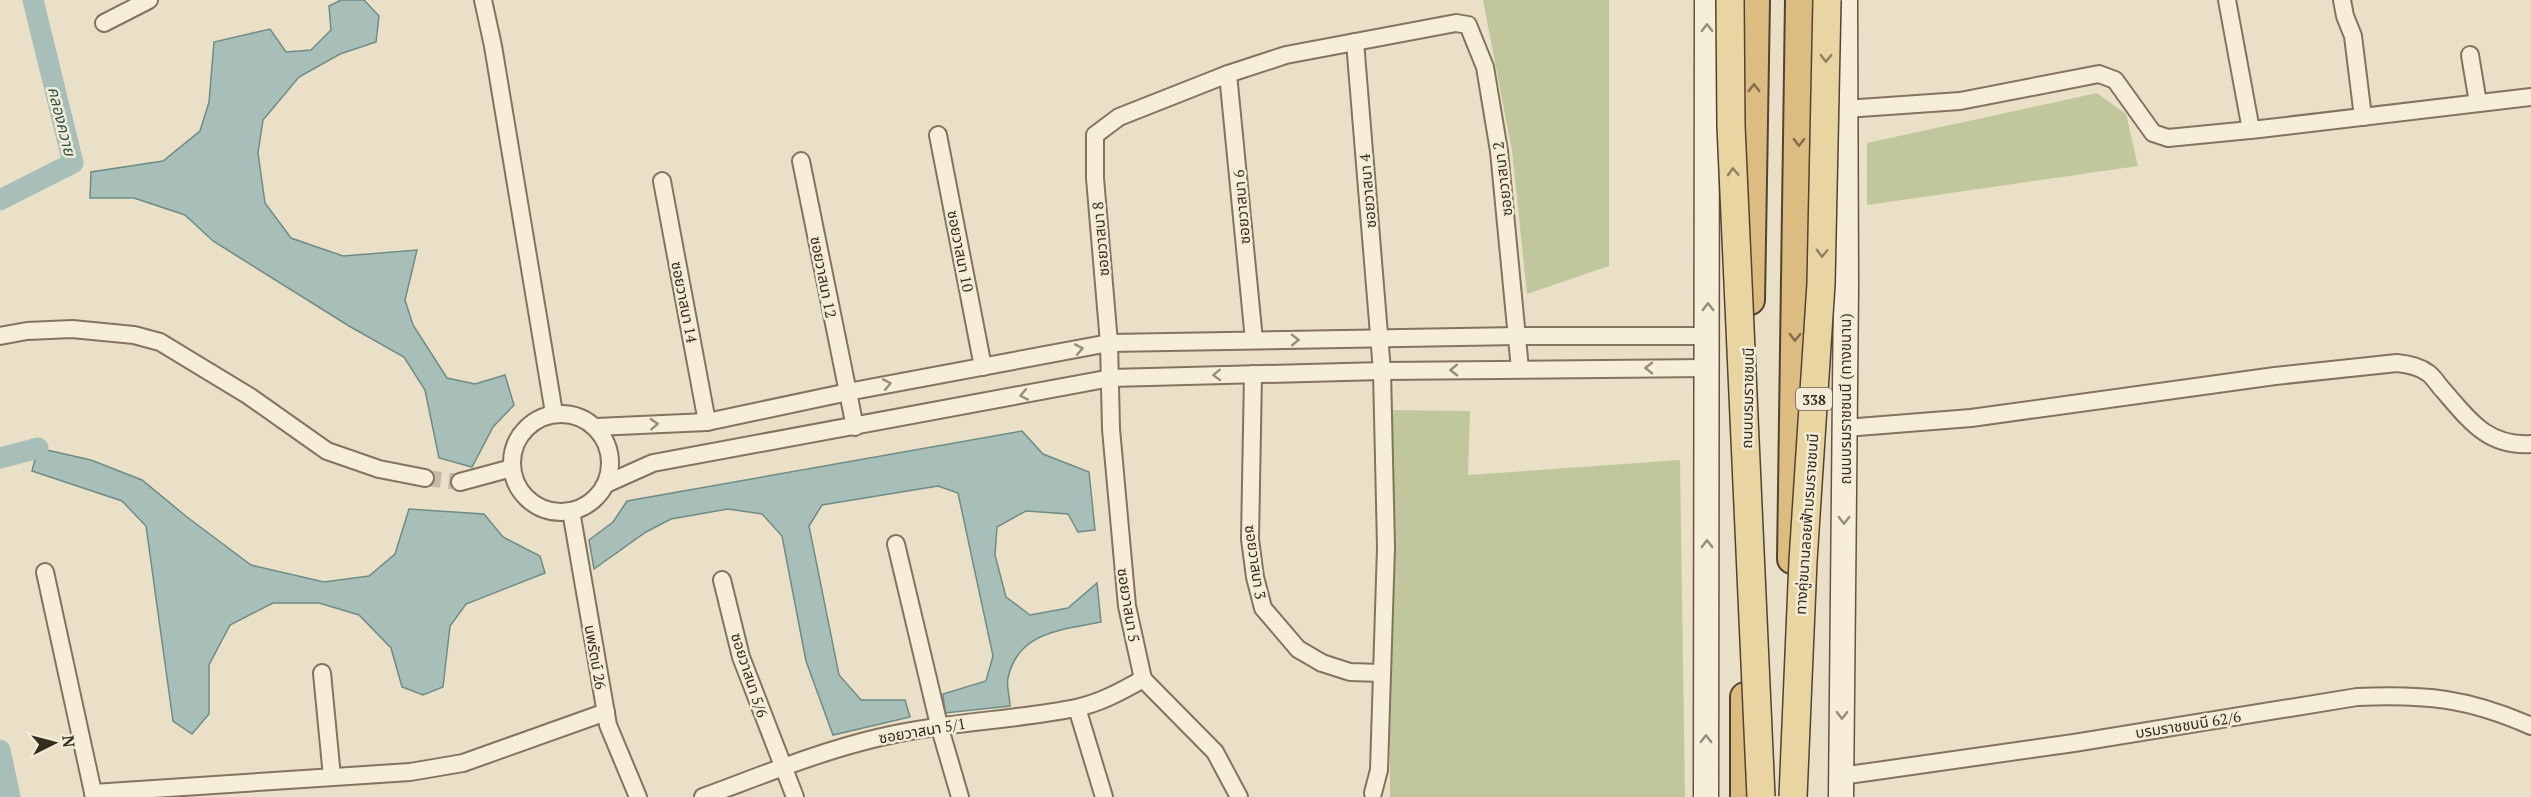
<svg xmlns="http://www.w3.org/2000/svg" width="2531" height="797" viewBox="0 0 2531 797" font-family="'PT Serif','Noto Sans Thai',serif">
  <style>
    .green { fill: #c1c79c }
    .water { fill: #a8beb8; stroke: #6f8c85; stroke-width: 1.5 }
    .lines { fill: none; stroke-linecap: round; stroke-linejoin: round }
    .canal { stroke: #a8beb8; stroke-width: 21 }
    .minor-tunnel { stroke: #c6bca6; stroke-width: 16; stroke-dasharray: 16 8; stroke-linecap: butt }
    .minor-casing { stroke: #84735e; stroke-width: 20 }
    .secondary-casing { stroke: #665441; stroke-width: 27 }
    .trunk-casing { stroke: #524232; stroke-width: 32 }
    .minor { stroke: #f6eed9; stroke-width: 16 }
    .secondary { stroke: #f6eed9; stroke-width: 24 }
    .trunk { stroke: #ddbc81; stroke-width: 28 }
    .primary-bridge-casing { stroke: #524232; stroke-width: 30; stroke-linecap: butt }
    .primary-bridge { stroke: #e9d5a2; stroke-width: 27 }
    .oneway { stroke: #968c7c }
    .oneway2 { stroke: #908061 }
    .oneway3 { stroke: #816c4c }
    .labels { text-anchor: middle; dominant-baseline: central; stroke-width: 5; stroke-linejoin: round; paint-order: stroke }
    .shield { fill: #f2ebd6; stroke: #6e6557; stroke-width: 1.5 }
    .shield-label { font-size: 14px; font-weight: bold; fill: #362b20 }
    .street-label { font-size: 15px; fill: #362b20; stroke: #f2ebd6 }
    .water-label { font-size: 16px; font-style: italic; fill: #315452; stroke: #f2ebd6 }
  </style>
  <rect width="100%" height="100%" fill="#eae0c7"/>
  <g class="green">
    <polygon points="1483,0 1609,0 1609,266 1527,294 1512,151"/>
    <polygon points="2097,93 2126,114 2138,166 1867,205 1867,143"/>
    <polygon points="1389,410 1470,411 1468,475 1680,460 1685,797 1390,797"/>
  </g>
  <g class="water">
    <polygon points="341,0 364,0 379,16 376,42 340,54 299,77 263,120 258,153 265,203 291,238 343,256 417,250 405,300 413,325 447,378 475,384 505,375 514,405 493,427 472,467 439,458 425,390 404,357 349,326 213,241 185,215 134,198 90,198 91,172 163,161 200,131 209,102 214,42 270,29 286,52 311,50 331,30 329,6"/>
    <path d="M1022 431 1043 454 1089 472 1095 530 1078 532 1068 514 1026 511 997 527 995 555 1006 597 1030 615 1068 608 1097 583 1101 622C1063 630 1018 631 1008 678 1006 686 1010 698 1010 706L945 713 943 694 986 681 993 656 958 493 938 486 822 505 809 526 839 675 861 700H905L910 717 833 735 806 661 782 536 762 514 728 509 671 519 646 532 594 569 589 540 613 522 627 501Z"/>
    <polygon points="38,448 91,460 142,480 187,517 251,565 324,582 369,576 395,554 409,509 484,514 503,537 540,556 545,573 466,604 450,626 443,687 423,695 402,687 391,648 359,615 319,603 273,603 230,625 209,665 209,714 192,734 173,721 146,526 122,501 32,471"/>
  </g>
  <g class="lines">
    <g class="canal">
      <polyline points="0,200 73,163 33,0"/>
      <polyline points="0,458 38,448"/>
      <polyline points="0,750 10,797"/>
    </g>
    <polyline class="minor-tunnel" points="425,478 460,482"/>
    <g class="minor-casing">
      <g id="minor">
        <polyline points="483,0 493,46 554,413"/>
        <polyline points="2227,0 2251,130"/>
        <polyline points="2342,0 2345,16 2353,36 2363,117"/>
        <polyline points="104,23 149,0"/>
        <polyline points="1355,42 1382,371 1386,547 1379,770 1373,793"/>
        <polyline points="2470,55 2478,103"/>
        <polyline points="1228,74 1254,340"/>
        <polyline points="1845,109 1960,101 2099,74 2115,80 2153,133 2168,138 2260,129 2531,97"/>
        <polyline points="938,135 983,367"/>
        <polyline points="801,161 855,427"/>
        <polyline points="662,181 707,422"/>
        <polyline points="0,336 27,331 72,329 134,335 160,342 249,396 327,451 379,469 425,478"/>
        <polyline points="1253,374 1250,539 1255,577 1263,608 1298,649 1322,663 1350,672 1381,673"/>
        <circle cx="561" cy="463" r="49"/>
        <polyline points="596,427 707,422 853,391 1109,343 1518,336 1708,336"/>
        <path d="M1845 428 1971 418 2275 376 2397 363C2407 364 2419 366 2428 373 2434 377 2438 385 2443 390 2470 421 2488 447 2531 444"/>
        <polyline points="460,482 512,468"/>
        <polyline points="606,484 653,463 1111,378 1382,371 1708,368"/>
        <polyline points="571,511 608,725 638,797"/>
        <polyline points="896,544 939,725 960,797"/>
        <polyline points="45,572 94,797"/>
        <polyline points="722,580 741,657 795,797"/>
        <polyline points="322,673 332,777"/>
        <polyline points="1077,708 1104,797"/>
        <path d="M1841 776 2074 743 2357 697C2425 694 2468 698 2531 726"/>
        <polyline points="93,793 410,772 463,763 606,712"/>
        <path d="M703 797C760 776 818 752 877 738 942 722 1010 721 1076 708 1100 703 1122 691 1143 679"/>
        <polyline points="1239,797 1215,752 1143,679 1127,606 1111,429 1109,343 1095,178 1095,135 1119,117 1228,74 1286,55 1456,23 1468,25 1485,67 1499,151 1520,369"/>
      </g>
    </g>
    <g class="secondary-casing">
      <g id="secondary">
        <polyline points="1706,797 1707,0"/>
        <polyline points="1841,797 1846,288 1845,0"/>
      </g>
    </g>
    <g class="trunk-casing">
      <g id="trunk">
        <polyline points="1750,300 1755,0"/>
        <polyline points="1792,559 1800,0"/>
        <polyline points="1745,697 1745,797"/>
      </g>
    </g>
    <use href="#minor" class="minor"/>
    <use href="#secondary" class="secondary"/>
    <use href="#trunk" class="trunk"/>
    <g class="primary-bridge-casing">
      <g id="primary-bridge">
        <polyline points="1730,0 1731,126 1761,797"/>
        <polyline points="1793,797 1803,561 1821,284 1827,0"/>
      </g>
    </g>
    <use href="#primary-bridge" class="primary-bridge"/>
  </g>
  <defs><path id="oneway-chevron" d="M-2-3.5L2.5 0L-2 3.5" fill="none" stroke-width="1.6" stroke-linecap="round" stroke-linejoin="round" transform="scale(1.5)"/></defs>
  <g class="oneway">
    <use href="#oneway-chevron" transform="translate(1707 28) rotate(-90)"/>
    <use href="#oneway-chevron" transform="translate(1708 307) rotate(-90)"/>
    <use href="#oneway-chevron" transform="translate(1295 340) rotate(-1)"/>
    <use href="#oneway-chevron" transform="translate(1079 349) rotate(-11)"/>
    <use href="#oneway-chevron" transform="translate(1649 368) rotate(180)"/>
    <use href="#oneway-chevron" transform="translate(1454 370) rotate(179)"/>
    <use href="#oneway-chevron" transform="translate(1217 375) rotate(178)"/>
    <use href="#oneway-chevron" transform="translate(887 384) rotate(-11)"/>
    <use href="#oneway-chevron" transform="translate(1024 395) rotate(169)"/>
    <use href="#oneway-chevron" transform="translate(654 424) rotate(-3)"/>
    <use href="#oneway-chevron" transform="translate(1844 520) rotate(91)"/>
    <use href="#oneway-chevron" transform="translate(1707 544) rotate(-90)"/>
    <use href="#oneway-chevron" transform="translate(1842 715) rotate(91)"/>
    <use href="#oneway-chevron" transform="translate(1706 739) rotate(-90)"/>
  </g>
  <g class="oneway2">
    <use href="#oneway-chevron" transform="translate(1826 58) rotate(91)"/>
    <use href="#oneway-chevron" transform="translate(1733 172) rotate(-93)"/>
    <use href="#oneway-chevron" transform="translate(1822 253) rotate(92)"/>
  </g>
  <g class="oneway3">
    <use href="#oneway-chevron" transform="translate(1754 88) rotate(-89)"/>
    <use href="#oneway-chevron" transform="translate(1799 142) rotate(91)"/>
    <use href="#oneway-chevron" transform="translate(1795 337) rotate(91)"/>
  </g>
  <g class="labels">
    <rect class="shield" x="1796" y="388" width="36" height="22" rx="4.5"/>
    <g class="shield-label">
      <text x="1814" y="399">338</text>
    </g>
    <g class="street-label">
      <text transform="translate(1502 179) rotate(-97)">ซอยวาสนา 2</text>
      <text transform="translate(1367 191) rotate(-95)">ซอยวาสนา 4</text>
      <text transform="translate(1241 207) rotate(-95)">ซอยวาสนา 6</text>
      <text transform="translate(1100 239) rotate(-95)">ซอยวาสนา 8</text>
      <text transform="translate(961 251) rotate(79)">ซอยวาสนา 10</text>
      <text transform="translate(824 277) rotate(79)">ซอยวาสนา 12</text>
      <text transform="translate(685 302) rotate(79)">ซอยวาสนา 14</text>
      <text transform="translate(1747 398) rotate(-89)">ถนนบรมราชชนนี</text>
      <text transform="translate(1845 399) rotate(-90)">ถนนบรมราชชนนี (ทางขนาน)</text>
      <text transform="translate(1806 524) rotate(-86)">ทางคู่ขนานลอยฟ้าบรมราชชนนี</text>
      <text transform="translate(1256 562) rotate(82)">ซอยวาสนา 3</text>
      <text transform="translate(1129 605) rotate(81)">ซอยวาสนา 5</text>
      <text transform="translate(596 657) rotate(80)">นพรัตน์ 26</text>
      <text transform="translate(750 675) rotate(72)">ซอยวาสนา 5/6</text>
      <text transform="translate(2188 724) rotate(-9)">บรมราชชนนี 62/6</text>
      <text transform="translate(922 730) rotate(-10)">ซอยวาสนา 5/1</text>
    </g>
    <g class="water-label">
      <text transform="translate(62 121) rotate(76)">คลองควาย</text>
    </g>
  </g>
  <g transform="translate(54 743) rotate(84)" stroke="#f2ebd6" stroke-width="4.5" paint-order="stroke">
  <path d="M0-4.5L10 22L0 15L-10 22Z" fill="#362b20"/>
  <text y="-9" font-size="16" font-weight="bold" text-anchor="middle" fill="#362b20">N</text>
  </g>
</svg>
